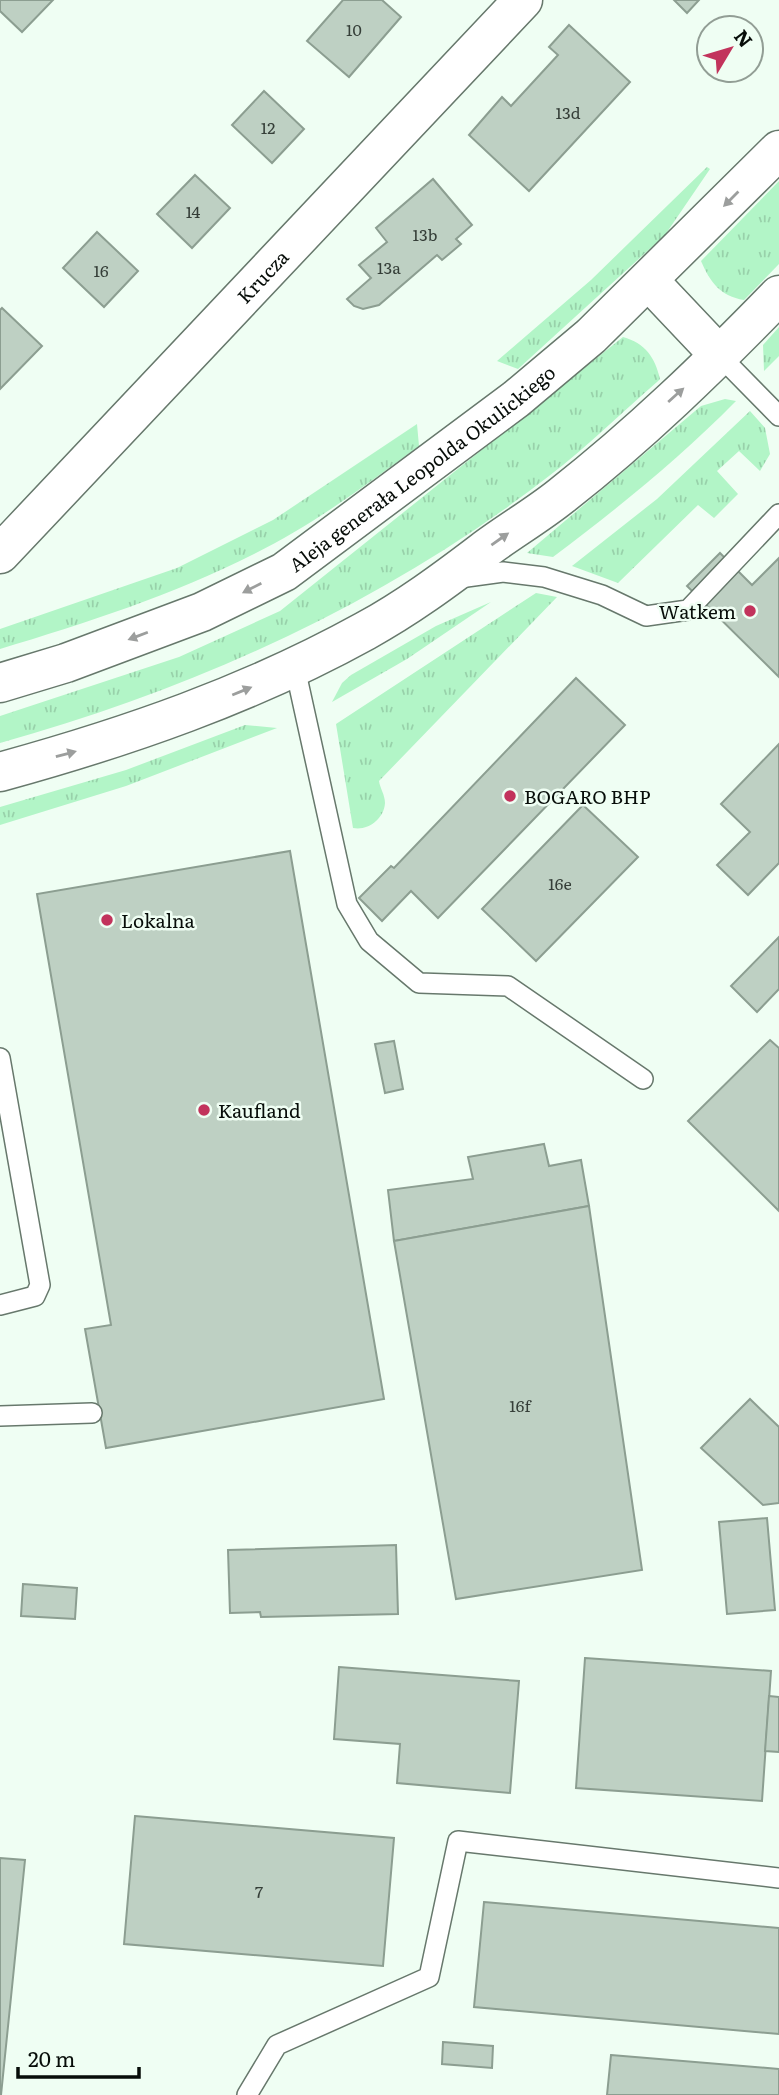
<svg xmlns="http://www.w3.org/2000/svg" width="779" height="2095" viewBox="0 0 779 2095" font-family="Literata,serif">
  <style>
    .grass { fill: url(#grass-tufts) }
    .building { fill: #bed0c3; stroke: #8c9e91; stroke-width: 2 }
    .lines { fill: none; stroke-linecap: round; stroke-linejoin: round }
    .lane-casing { stroke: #67786c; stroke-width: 22 }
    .street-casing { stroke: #67786c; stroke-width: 41 }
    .secondary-casing { stroke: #67786c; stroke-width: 41 }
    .lane { stroke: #fff; stroke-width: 19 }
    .street { stroke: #fff; stroke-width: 38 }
    .secondary { stroke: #fff; stroke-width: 38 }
    .oneway { fill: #9c9e9d }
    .poi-dot { fill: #c2335c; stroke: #effef3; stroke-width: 2.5 }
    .labels { text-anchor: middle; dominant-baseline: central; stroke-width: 5; stroke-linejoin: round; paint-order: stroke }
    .number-label { font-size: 16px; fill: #353e38 }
    .street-label { font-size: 19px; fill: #070d09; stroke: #effef3 }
    .poi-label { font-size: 19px; fill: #070d09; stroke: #effef3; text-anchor: start }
  </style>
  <defs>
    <pattern id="grass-tufts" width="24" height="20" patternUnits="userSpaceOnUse" patternTransform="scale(1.75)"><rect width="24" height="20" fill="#b2f5c7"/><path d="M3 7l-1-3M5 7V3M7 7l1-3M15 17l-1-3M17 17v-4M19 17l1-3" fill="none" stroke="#98d1aa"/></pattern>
  </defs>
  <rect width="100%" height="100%" fill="#effef3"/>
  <g class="grass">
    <polygon points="707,167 710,169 665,235 518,369 497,361 591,280"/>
    <path d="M779 181V264L744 300C720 296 710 282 701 261Z"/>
    <polygon points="779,327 779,356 764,371 763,345"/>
    <path d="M623 337C645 343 655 357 660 379L657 382C621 413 587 447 549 476 387 602 197 688 0 743V716L179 657 280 611Z"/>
    <path d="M725 399 736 401C680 458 617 509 553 557L527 553 701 406Z"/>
    <polygon points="750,411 765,428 770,454 760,471 739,451 717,471 738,494 714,518 698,505 618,583 572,566 657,499"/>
    <path d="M417 424 419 446C366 485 313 525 254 554 173 595 86 623 0 649V629L177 568 273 520Z"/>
    <path d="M536 593 557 597 379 781C380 788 385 795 385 803 384 819 368 831 353 828L336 724Z"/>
    <polygon points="491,602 407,659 332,702 342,683 351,675 436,626"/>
    <polygon points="245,725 277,728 126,786 0,825 0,807 126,770"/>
  </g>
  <g class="building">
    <polygon points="0,0 53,0 22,32 0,11"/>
    <polygon points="343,0 382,0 401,17 349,77 307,41"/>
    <polygon points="674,0 699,0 687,13"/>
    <polygon points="569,25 630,82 529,191 469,135 502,97 511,106 558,55 549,47"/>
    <polygon points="264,91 304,129 272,163 232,125"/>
    <polygon points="195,175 230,208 192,248 157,214"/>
    <polygon points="433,179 472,225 456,239 461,244 442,260 437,255 379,305 363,309 354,306 347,299 371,278 359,265 387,242 376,228"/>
    <polygon points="97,232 138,271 104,307 63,268"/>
    <polygon points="2,308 42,346 0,389 0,310"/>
    <polygon points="720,553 752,585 779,558 779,677 687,586"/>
    <polygon points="576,678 625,725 438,918 411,891 382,921 359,898 391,866 394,868"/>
    <polygon points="779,744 779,863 748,895 717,865 750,832 721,804"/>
    <polygon points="583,805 638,857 536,961 482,909"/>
    <polygon points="290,851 384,1399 106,1448 85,1329 111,1325 37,894"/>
    <polygon points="779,937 779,989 757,1012 731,986"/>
    <polygon points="770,1040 779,1048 779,1211 688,1121"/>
    <polygon points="394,1041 403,1089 385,1093 375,1044"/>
    <polygon points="544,1144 549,1166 581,1160 589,1206 394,1241 388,1190 473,1179 468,1157"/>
    <polygon points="589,1206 642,1570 456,1599 394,1241"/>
    <polygon points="750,1399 779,1427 779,1503 763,1505 701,1448"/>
    <polygon points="767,1518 775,1610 727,1614 719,1522"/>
    <polygon points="396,1545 398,1614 261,1617 260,1612 230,1613 228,1550"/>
    <polygon points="23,1584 77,1588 75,1619 21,1616"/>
    <polygon points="585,1658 771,1671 762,1801 576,1788"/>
    <polygon points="339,1667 519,1681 510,1793 397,1783 400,1744 334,1739"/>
    <polygon points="769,1696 779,1697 779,1752 765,1751"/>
    <polygon points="135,1816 394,1838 383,1966 124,1944"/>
    <polygon points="0,1858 25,1860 1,2095 0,2095"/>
    <polygon points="484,1902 779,1928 779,2034 474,2007"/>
    <polygon points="443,2042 493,2046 492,2068 442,2064"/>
    <polygon points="611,2055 779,2069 779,2095 607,2095"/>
  </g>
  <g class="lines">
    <g class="lane-casing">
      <g id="lane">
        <polyline points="720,356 779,416"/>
        <polyline points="459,578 503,572 544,577 602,595 646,616 688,610 779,514"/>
        <polyline points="295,668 347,904 369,941 419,983 508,986 643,1079"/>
        <polyline points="0,1058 40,1285 35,1296 0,1305"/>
        <polyline points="0,1416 92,1413"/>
        <polyline points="247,2095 277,2045 429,1977 458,1841 779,1878"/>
      </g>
    </g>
    <g class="street-casing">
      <g id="street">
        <path id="s1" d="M0 554 523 0"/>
      </g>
    </g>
    <g class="secondary-casing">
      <g id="secondary">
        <polyline points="649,281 720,356"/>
        <path id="s2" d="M0 683 66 663 202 612 284 572 516 399 591 336 779 150"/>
        <path d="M0 772C127 737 249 695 365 631 407 608 445 580 483 551 508 532 536 516 561 496 639 435 710 366 779 295"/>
      </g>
    </g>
    <use href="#lane" class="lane"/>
    <use href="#street" class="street"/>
    <use href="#secondary" class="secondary"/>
  </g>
  <defs><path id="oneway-solid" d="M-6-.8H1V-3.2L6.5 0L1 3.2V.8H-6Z" transform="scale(1.75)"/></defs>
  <g class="oneway">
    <use href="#oneway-solid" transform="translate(731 199) rotate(135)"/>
    <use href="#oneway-solid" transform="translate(676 395) rotate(-42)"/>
    <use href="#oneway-solid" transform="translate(500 539) rotate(-35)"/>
    <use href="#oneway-solid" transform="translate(252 588) rotate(153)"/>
    <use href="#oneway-solid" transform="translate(138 636) rotate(159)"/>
    <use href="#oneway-solid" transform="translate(242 691) rotate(-22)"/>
    <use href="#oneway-solid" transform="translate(66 754) rotate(-15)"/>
  </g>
  <g class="poi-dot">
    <circle cx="750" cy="611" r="7"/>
    <circle cx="510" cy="796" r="7"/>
    <circle cx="107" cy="920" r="7"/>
    <circle cx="204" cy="1110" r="7"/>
  </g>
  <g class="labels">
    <g class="number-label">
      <text x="354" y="29">10</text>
      <text x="568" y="112">13d</text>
      <text x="268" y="127">12</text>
      <text x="193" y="211">14</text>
      <text x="425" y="234">13b</text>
      <text x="389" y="267">13a</text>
      <text x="101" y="270">16</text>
      <text x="560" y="883">16e</text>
      <text x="520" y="1405">16f</text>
      <text x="259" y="1891">7</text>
    </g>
    <g class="street-label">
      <text stroke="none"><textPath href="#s1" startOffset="382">Krucza</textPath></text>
      <text stroke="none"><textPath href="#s2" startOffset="478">Aleja generała Leopolda Okulickiego</textPath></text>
    </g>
    <g class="poi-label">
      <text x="736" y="611" text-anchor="end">Watkem</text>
      <text x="524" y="796">BOGARO BHP</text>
      <text x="121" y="920">Lokalna</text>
      <text x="218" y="1110">Kaufland</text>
    </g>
  </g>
  <g transform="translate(730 49) rotate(52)"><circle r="33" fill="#effef3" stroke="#929e95" stroke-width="2"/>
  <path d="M0-5L12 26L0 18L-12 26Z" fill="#c2335c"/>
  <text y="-10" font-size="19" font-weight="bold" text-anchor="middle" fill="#070d09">N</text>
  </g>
  <path d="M18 2067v10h121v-10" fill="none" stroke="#070d09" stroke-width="3.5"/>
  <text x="28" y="2067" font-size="21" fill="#070d09" stroke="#effef3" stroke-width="5" paint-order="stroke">20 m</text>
</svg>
